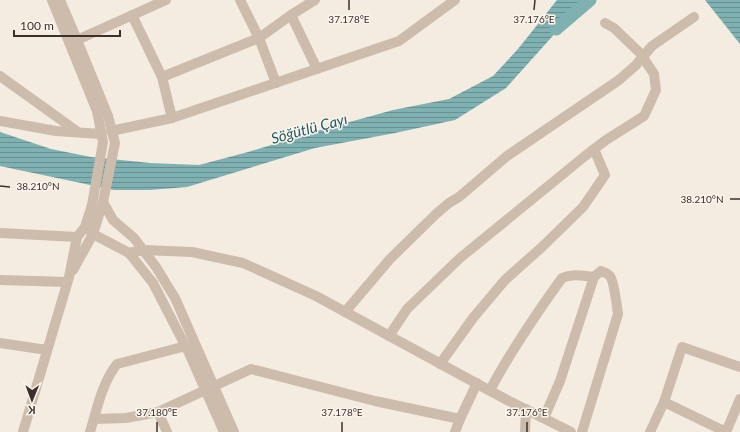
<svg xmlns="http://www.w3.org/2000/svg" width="740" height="432" viewBox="0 0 740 432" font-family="Lato,sans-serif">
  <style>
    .water { fill: url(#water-rules) }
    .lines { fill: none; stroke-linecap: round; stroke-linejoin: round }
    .river { stroke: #7fb0b2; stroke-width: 13 }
    .minor { stroke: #cdbbac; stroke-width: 10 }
    .ticks { fill: none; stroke: #3b302b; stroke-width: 1.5 }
    .labels { text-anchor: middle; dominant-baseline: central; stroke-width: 3; stroke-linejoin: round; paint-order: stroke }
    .water-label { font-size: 15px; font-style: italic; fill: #1f5a5e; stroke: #fbf5ee }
    .ticks-label { font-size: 10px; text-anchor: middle; fill: #3b302b; stroke: #fbf5ee; stroke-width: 3; stroke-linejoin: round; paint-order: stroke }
  </style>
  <defs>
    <pattern id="water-rules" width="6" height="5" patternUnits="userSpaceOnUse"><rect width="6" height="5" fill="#7fb0b2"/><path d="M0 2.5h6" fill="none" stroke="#699091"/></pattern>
  </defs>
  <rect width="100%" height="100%" fill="#f4ebe1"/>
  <g class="water">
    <polygon points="557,0 585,0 506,88 455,120 395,133 315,148 187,187 150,190 114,190 0,166 0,132 51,149 91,157 150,163 199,165 248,152 317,131 393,110 449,99 493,76 518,49"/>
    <polygon points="705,0 740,0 740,44"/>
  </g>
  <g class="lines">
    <polyline class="river" points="556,29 590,0"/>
    <g class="minor">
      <polyline points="60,0 77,40 108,116 115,143 103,202 93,234 73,270"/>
      <polyline points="240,0 259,38 276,83"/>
      <polyline points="132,15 162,77 172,118"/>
      <polyline points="291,15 317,69"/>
      <polyline points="77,40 166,0"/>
      <polyline points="0,76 78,132"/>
      <polyline points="162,77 259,38 291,15 315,0"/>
      <polyline points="0,121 56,131 101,134"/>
      <polyline points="111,131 172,118 399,41 455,0"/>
      <polyline points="103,202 113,220 134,238 156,267 175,298 234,432"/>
      <polyline points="88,229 93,234 129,253 153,283 189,353 224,432"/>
      <polyline points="0,233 77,237"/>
      <polyline points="129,253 143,250 192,252 243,263 316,296 507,400 571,432"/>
      <polyline points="0,280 67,282"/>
      <polyline points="345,312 390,259 436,214 449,203 459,197 507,156 619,80 636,65 652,46 694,17"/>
      <polyline points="389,336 407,309 460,258 585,156 606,140 644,116 656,90 654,74 640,53 614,28 605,23"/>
      <polyline points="0,343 47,350"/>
      <polyline points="440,364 473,318 505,280 542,247 583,207 605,175 594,149"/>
      <path d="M490 390C511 351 536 314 562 278 573 273 583 276 594 277"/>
      <polyline points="664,402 726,432"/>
      <polyline points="158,412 167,432"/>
      <path d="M544 418 560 381 594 277 601 271C604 272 608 274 610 276 614 281 617 307 618 314L582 432"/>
      <polyline points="94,419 126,418 158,412 251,369 375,401 460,419"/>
      <polyline points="23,432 69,277 77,237 85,227 92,205 103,142 97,111 52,0"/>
      <path d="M90 432C97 409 102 383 117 364L186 346"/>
      <polyline points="455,432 460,419 477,383"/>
      <polyline points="525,432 526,409"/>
      <polyline points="650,432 664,402 682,347 740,367"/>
      <polyline points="726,432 740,399"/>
    </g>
  </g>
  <path class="ticks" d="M349 10V0M534 10 535 0M0 186 10 187M730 199H740M157 432V422M342 432V422M527 432V422"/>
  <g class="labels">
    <g class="water-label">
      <text transform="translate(309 128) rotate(-15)">Söğütlü Çayı</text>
    </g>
  </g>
  <g class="ticks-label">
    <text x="349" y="23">37.178°E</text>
    <text x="534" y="23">37.176°E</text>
    <text x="38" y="190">38.210°N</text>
    <text x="702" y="203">38.210°N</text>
    <text x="157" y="416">37.180°E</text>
    <text x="342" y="416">37.178°E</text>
    <text x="527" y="416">37.176°E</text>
  </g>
  <g transform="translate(32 400) rotate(181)" stroke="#fbf5ee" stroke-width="3" paint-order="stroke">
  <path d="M0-3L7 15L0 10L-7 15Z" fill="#3b302b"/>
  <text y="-6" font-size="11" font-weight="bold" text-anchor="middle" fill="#3b302b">K</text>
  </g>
  <path d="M14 30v6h106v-6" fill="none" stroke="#3b302b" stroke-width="2"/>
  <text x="20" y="30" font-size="12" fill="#3b302b" stroke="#fbf5ee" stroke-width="3" paint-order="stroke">100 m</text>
</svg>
